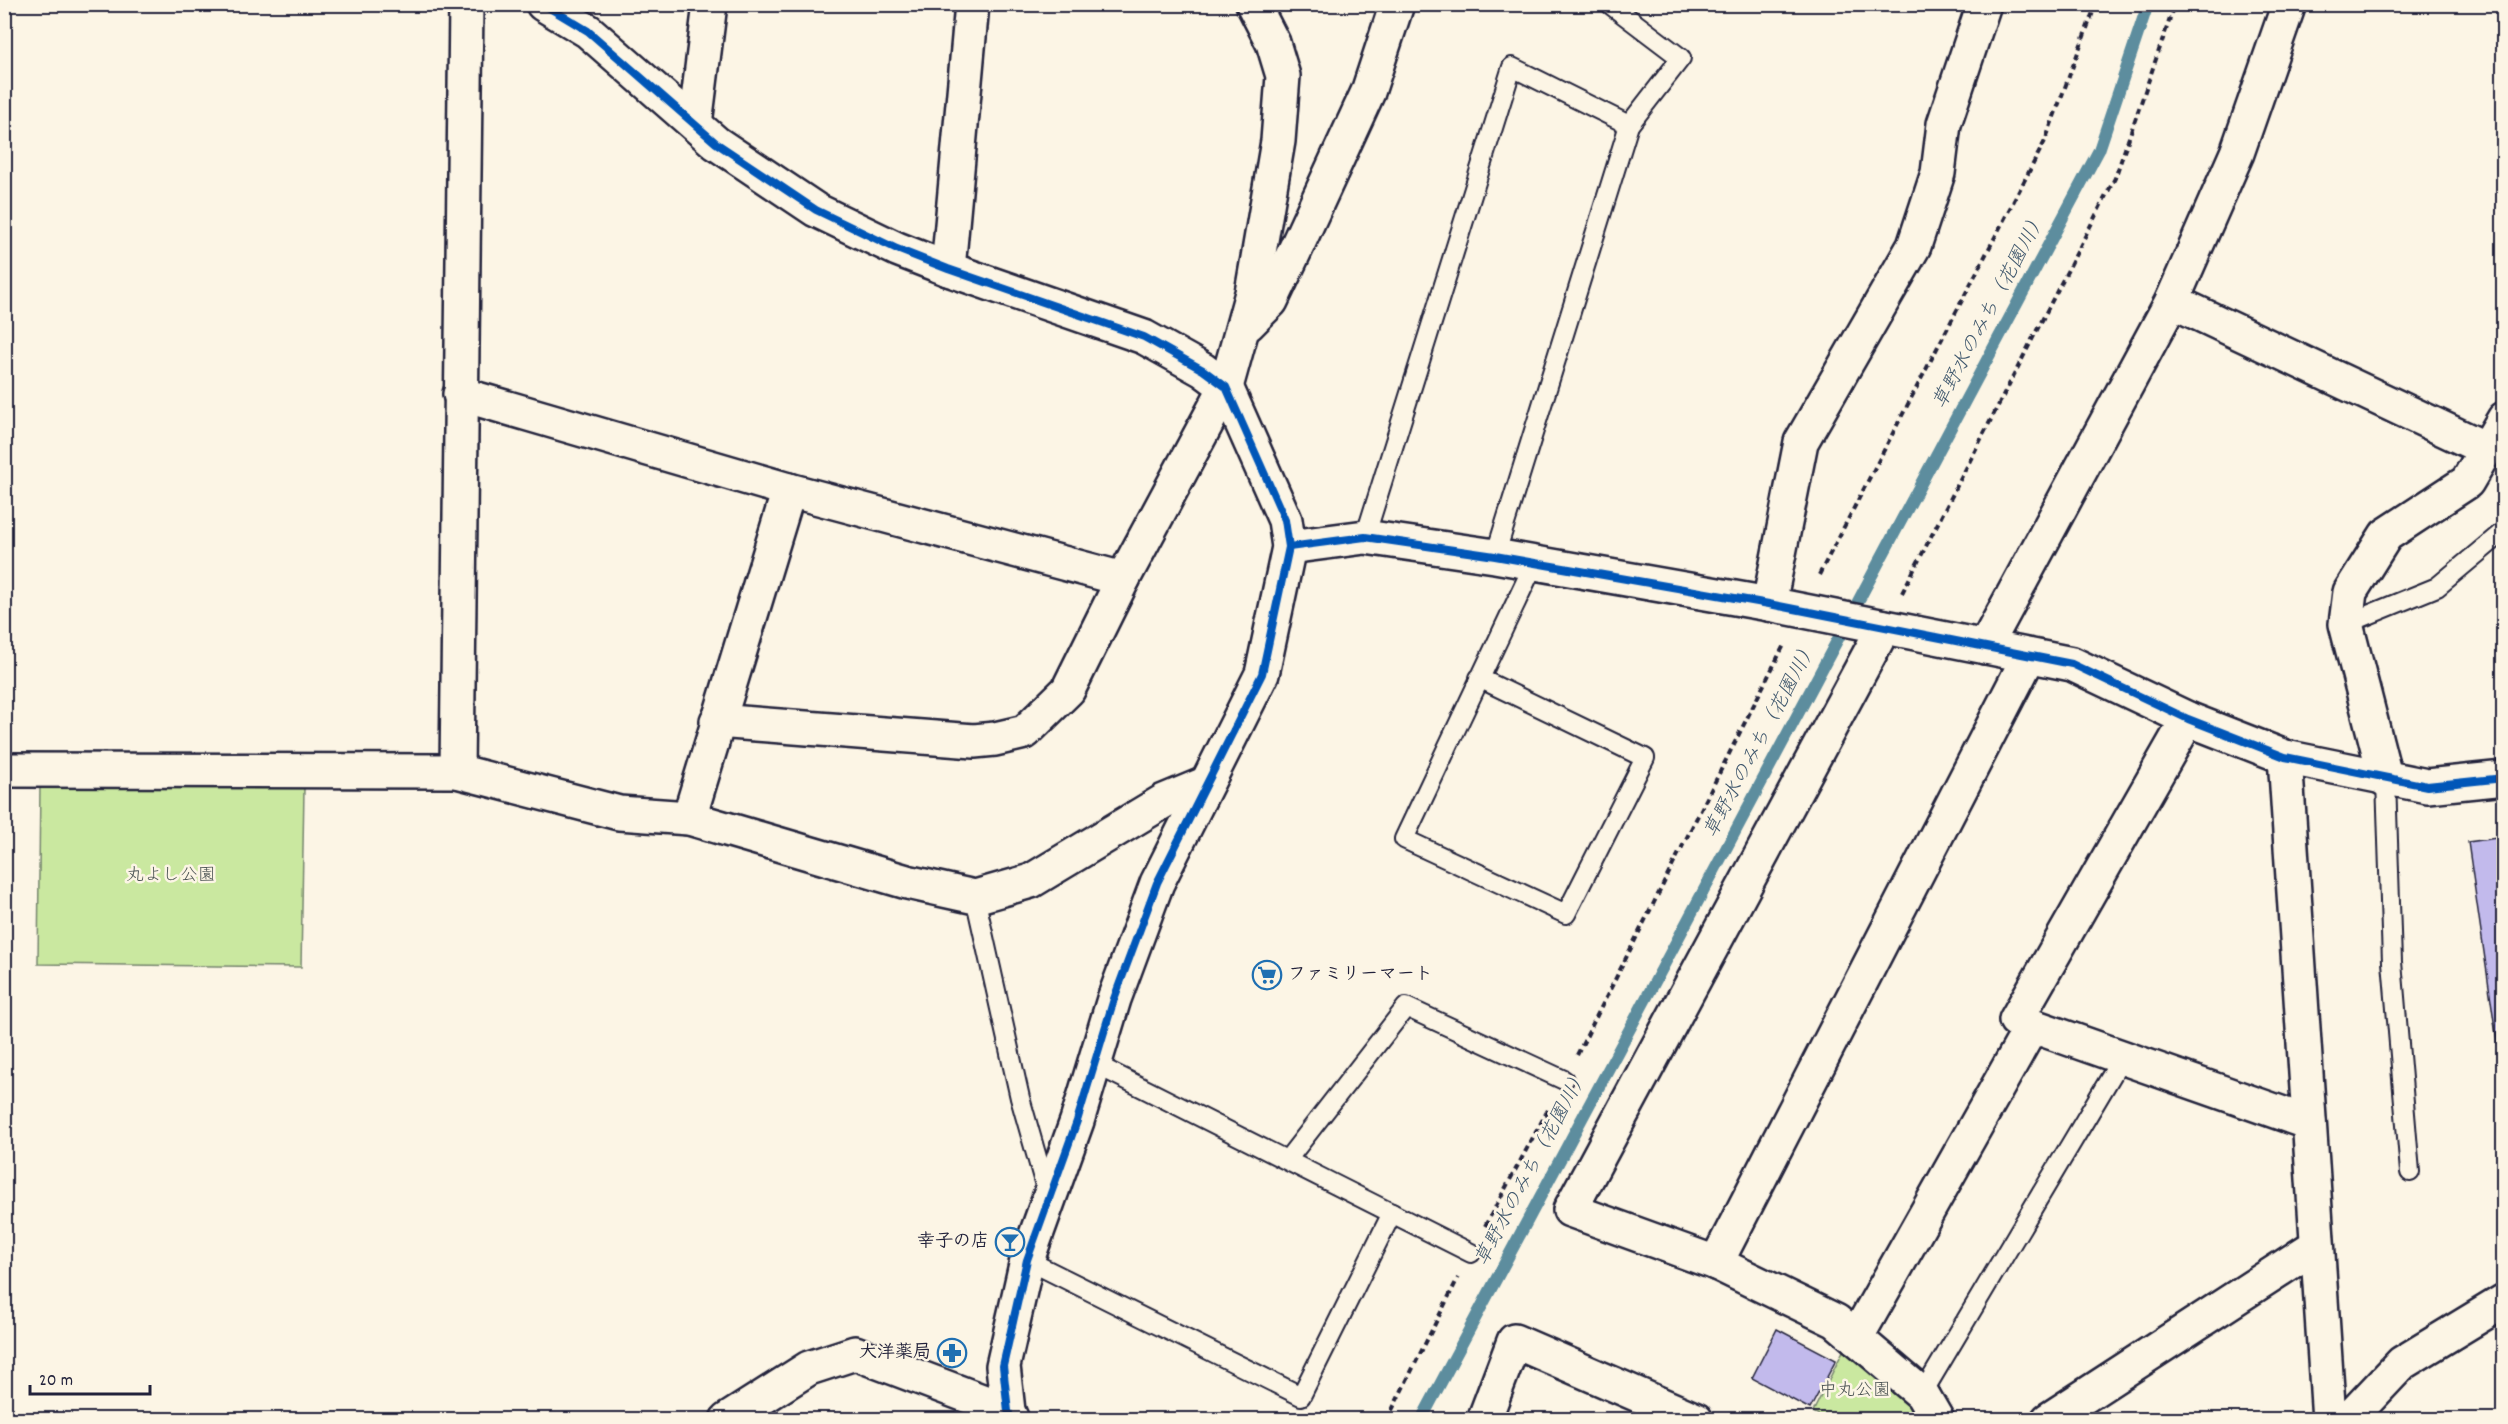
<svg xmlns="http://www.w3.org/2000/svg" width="2508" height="1424" viewBox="0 0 2508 1424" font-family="Dekko,'Klee One',sans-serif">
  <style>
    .green { fill: #cae8a0; stroke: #76856e; stroke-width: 1.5 }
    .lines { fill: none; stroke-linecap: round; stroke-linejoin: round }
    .stream { stroke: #5d8d9e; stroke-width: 12 }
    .building { fill: #c2baec; stroke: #22223b; stroke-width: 1.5 }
    .lane-casing { stroke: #22223b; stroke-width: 22 }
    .street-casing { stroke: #22223b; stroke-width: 38 }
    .secondary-casing { stroke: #22223b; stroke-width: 38 }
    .path { stroke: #22223b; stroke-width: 4; stroke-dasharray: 6 4.5; stroke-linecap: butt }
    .lane { stroke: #fcf5e5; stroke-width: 18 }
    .street { stroke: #fcf5e5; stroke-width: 33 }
    .secondary { stroke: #fcf5e5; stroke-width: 33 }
    .cycleway-casing { stroke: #fcf5e5; stroke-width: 11 }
    .cycleway { stroke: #0057b8; stroke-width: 8 }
    .labels { text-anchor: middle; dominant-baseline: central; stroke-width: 5; stroke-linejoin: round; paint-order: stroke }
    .park-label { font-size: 18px; fill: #4c5454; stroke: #fcf5e5 }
    .poi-label { font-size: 18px; font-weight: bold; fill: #22223b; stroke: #fcf5e5; text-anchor: end }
    .water-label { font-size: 20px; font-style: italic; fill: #3f576d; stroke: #fcf5e5 }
  </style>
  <rect width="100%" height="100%" fill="#fcf5e5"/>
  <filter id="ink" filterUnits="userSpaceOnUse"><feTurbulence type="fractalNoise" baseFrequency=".0167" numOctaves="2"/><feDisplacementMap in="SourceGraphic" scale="12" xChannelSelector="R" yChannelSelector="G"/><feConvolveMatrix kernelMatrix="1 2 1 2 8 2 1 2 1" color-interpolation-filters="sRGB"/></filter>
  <g filter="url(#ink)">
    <g class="green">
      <polygon points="40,785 304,788 301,967 38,964"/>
      <polygon points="1845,1347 1901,1393 1923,1419 1827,1419 1813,1412"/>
    </g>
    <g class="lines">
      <polyline class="stream" points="1421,1420 2099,150 2148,4"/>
    </g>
    <g class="building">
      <polygon points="2504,837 2504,1090 2468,842"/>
      <polygon points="1777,1329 1836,1360 1810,1409 1752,1378"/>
    </g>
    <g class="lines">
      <g class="lane-casing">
        <g id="lane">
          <polyline points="1365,537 1512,67 1629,125"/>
          <polyline points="1495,556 1629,125 1681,58 1611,5"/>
          <polyline points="2346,624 2437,587 2504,531"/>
          <polyline points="1479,678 1645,758 1566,914 1404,839 1534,564"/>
          <polyline points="2386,780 2392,962 2410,1172"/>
          <polyline points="975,897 1020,1098 1048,1196"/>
          <polyline points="1095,1064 1471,1253"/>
          <polyline points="1287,1160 1406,1007 1564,1080"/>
          <polyline points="1027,1260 1301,1396 1392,1213"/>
          <polyline points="1922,1394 2122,1058"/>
        </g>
      </g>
      <g class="street-casing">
        <g id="street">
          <polyline points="695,124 710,4"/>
          <polyline points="948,269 972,4"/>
          <polyline points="2172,301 2486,449"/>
          <polyline points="1248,324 1271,301 1297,246 1368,92 1397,4"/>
          <polyline points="460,394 789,490 1123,579"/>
          <polyline points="1769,604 1801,442 1914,246 1938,173 1944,124 1984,4"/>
          <polyline points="1884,627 1570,1210 1716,1263 1836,1321 1922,1394 1937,1420"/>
          <polyline points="1985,647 2172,301 2237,153 2289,4"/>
          <polyline points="2188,719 2016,1020 2309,1123"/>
          <polyline points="717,721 974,741 995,739 1025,732 1068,690 1123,579 1226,387 1252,293 1278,141 1283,76 1273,43 1253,4"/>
          <polyline points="2285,757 2329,1420"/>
          <polyline points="4,770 457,771 619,813 689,818 907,882 975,897 1031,881 1164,801 1205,784"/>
          <polyline points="457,771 466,4"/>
          <polyline points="2386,780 2346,624 2350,592 2386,535 2467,482 2504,419"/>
          <polyline points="689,818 789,490"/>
          <polyline points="1716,1263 2029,656"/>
          <polyline points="1856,1338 2032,1026"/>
          <polyline points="727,1420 809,1368 855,1353 1008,1411"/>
          <polyline points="1484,1420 1514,1341 1696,1420"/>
          <polyline points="2048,1420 2317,1245"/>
          <polyline points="2348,1420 2402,1363 2504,1301"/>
        </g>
      </g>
      <g class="secondary-casing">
        <g id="secondary">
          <polyline points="543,4 588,31 716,143 816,210 897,249 948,269 1144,337 1203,370 1226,387 1285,520 1289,547 1262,674 1157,883 1114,999 1077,1121 1027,1260 1003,1366 1008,1411 1012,1420"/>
          <polyline points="1289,547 1365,537 1495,556 1769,604 2072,664 2188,719 2285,757 2427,786 2504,778"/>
        </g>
      </g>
      <g class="path">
        <polyline points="1819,575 2045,141 2096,4"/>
        <polyline points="1902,593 2115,178 2175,4"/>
        <polyline points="1577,1055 1785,643"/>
        <polyline points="1485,1226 1550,1106"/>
        <polyline points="1387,1420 1458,1278"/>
      </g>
      <use href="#lane" class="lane"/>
      <use href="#street" class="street"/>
      <use href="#secondary" class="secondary"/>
      <g class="cycleway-casing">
        <g id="cycleway">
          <polyline points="543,4 588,31 716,143 816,210 897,249 948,269 1144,337 1203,370 1226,387 1285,520 1289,547 1262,674 1157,883 1114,999 1077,1121 1027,1260 1003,1366 1008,1411 1012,1420"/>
          <polyline points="1289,547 1365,537 1495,556 1769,604 2072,664 2188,719 2285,757 2427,786 2504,778"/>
        </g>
      </g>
      <use href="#cycleway" class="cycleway"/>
    </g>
  </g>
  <defs>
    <g id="supermarket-ring" transform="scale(1.5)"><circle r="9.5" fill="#fcf5e5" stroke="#1f6fb2" stroke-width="1.5"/><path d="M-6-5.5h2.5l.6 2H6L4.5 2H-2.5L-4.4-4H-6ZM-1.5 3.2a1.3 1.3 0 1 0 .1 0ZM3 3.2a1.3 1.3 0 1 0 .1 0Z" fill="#1f6fb2"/></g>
    <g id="bar-ring" transform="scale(1.5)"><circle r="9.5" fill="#fcf5e5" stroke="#1f6fb2" stroke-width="1.5"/><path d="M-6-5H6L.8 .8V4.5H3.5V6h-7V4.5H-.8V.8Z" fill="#1f6fb2"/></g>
    <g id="pharmacy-ring" transform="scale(1.5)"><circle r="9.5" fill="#fcf5e5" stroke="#1f6fb2" stroke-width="1.5"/><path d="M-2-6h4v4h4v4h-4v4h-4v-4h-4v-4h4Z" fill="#1f6fb2"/></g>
  </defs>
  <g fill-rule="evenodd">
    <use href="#supermarket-ring" x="1267" y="975"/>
    <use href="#bar-ring" x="1010" y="1242"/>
    <use href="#pharmacy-ring" x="952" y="1353"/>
  </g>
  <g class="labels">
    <g class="park-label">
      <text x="171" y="876">丸よし公園</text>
      <text x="1855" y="1391">中丸公園</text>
    </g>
    <g class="poi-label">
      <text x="1288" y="975" text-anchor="start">ファミリーマート</text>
      <text x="989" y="1242">幸子の店</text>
      <text x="931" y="1353">大洋薬局</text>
    </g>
    <g class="water-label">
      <text transform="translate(1991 311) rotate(-62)">草野水のみち（花園川）</text>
      <text transform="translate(1762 740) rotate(-62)">草野水のみち（花園川）</text>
      <text transform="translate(1533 1168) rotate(-62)">草野水のみち（花園川）</text>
    </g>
  </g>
  <rect width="2508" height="1424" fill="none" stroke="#fcf5e5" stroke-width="24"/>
  <rect x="12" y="12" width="2484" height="1400" fill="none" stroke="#22223b" stroke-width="2" filter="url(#ink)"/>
  <path d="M30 1385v9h120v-9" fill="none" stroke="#22223b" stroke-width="3"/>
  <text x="39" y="1385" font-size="18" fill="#22223b" stroke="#fcf5e5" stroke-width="4.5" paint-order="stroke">20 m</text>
</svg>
